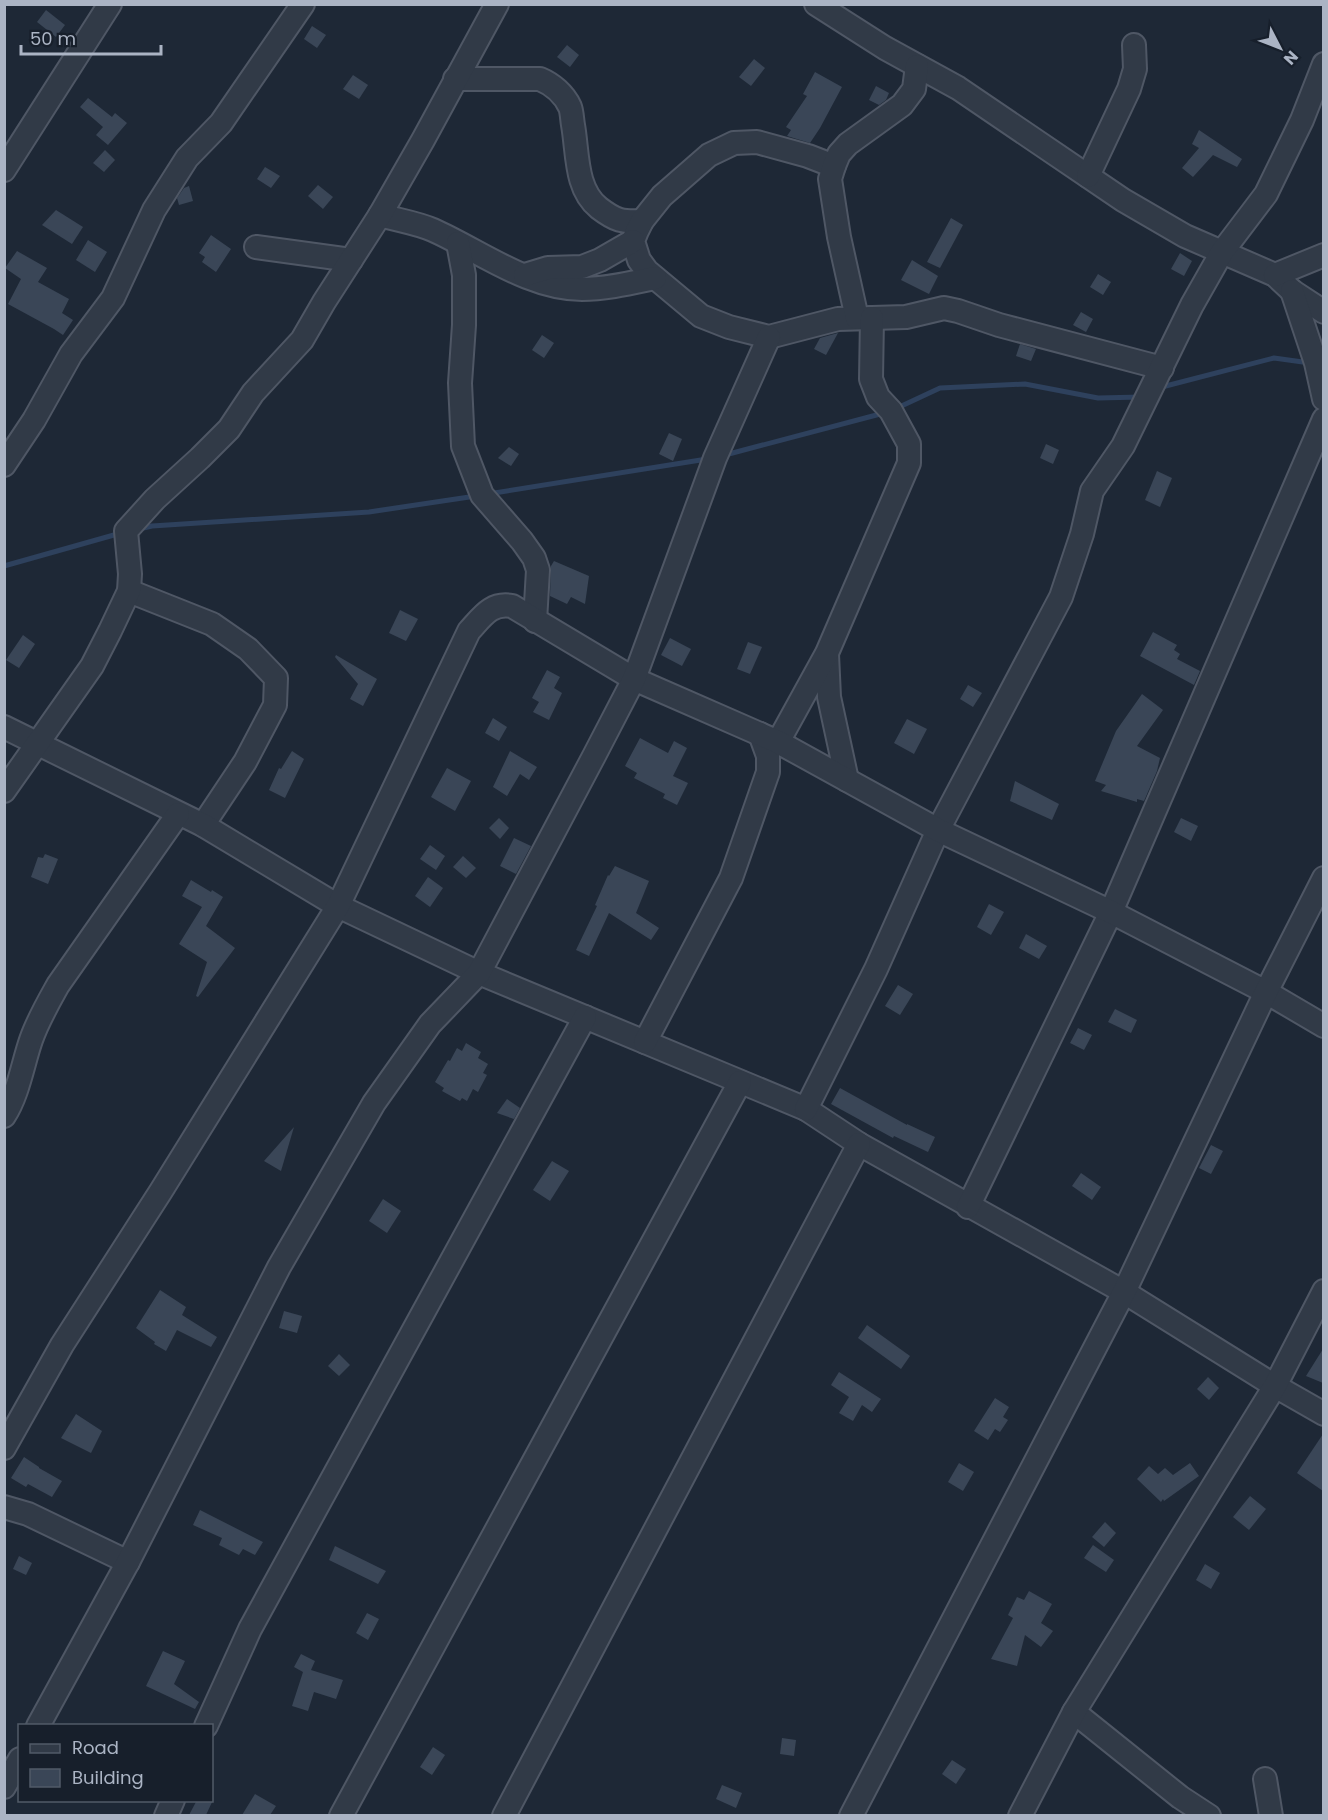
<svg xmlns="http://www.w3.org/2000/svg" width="1328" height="1820" viewBox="0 0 1328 1820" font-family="Poppins,sans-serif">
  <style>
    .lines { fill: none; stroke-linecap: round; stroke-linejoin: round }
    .stream { stroke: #2e415d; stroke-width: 5 }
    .building { fill: #3a4657 }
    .street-casing { stroke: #4f5765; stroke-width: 26 }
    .street { stroke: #313a47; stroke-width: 22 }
  </style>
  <rect width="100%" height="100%" fill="#1e2836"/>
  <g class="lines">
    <g class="stream">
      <polyline points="1158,388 1274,358 1310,363"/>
      <polyline points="895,409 940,388 1025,384 1098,398 1141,397"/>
      <polyline points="725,455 884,413"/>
      <polyline points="488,494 707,459"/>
      <polyline points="139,529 152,526 369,512 476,496"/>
      <polyline points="4,566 121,533"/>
    </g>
  </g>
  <g class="building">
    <polygon points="46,10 65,25 56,37 37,22"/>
    <polygon points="312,26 326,35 317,48 304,39"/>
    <polygon points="567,45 579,55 570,67 557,57"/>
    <polygon points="754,59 765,68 751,86 739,77"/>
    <polygon points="815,72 842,87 820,128 810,143 787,136 791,130 786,127 807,96 803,94"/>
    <polygon points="353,75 368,85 359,99 343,89"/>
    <polygon points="876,86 889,93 886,100 879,105 869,100"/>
    <polygon points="88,98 112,117 115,113 127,123 108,145 96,135 103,127 80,107"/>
    <polygon points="1199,130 1242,159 1237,167 1213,155 1193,177 1182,168 1199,148 1192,144"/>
    <polygon points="105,150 115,160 104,172 93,163"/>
    <polygon points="265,167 280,176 271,188 257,179"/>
    <polygon points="318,185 333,197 323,209 308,196"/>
    <polygon points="189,186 193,201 179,205 177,198 184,188"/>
    <polygon points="56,210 83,227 72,244 42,225"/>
    <polygon points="951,218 963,225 940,268 927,262"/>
    <polygon points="211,235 231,249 216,272 202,262 205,257 199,253"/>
    <polygon points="88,240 107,252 95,272 76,260"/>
    <polygon points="17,251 47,268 38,282 69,299 62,313 73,320 63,335 54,329 8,304 21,279 5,268"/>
    <polygon points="1180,253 1192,261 1184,276 1171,269"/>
    <polygon points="912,260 938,276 929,294 901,280"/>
    <polygon points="1098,274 1111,282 1103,295 1090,287"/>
    <polygon points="1081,312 1093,319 1086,332 1073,325"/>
    <polygon points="838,333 826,355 814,349 820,338"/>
    <polygon points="542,335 554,343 544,358 532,350"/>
    <polygon points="1020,344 1036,349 1031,361 1016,356"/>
    <polygon points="669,433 682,439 673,461 659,454"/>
    <polygon points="1046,444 1059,450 1053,464 1040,458"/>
    <polygon points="509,447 519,454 511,466 498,458"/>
    <polygon points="1157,471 1172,478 1160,507 1145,500"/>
    <polygon points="554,561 589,576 585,604 571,597 567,604 550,596 551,566"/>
    <polygon points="400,610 418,619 406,641 389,633"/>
    <polygon points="1153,632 1177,645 1174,650 1180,654 1177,659 1200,671 1194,685 1140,656"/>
    <polygon points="23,635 35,644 19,668 6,660"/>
    <polygon points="670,638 691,649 682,666 661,655"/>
    <polygon points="748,642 762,647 750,674 737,669"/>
    <polygon points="336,655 377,679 363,706 350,699 358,684 335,657"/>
    <polygon points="547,670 560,677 554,688 562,693 549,720 533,712 539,702 532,698"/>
    <polygon points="968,685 982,693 973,707 960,699"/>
    <polygon points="1142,694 1163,710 1137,746 1160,758 1157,771 1144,801 1137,799 1137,802 1101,791 1106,785 1095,781 1116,731"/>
    <polygon points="493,718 507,727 499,741 485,733"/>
    <polygon points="907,719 927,729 914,754 894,743"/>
    <polygon points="640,738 668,753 674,741 687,748 673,776 688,783 677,805 663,798 665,794 634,778 637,773 625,766"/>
    <polygon points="292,751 304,759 285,798 269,790 279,768 281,769"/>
    <polygon points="510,751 537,767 529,780 520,774 507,796 493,787"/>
    <polygon points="447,768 471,781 455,811 431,797"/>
    <polygon points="1015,781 1059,804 1052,820 1010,801"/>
    <polygon points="499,818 509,828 500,839 489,828"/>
    <polygon points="1181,818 1198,826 1191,841 1174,832"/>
    <polygon points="514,838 531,846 516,874 500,866"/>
    <polygon points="430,845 445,856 436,870 420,859"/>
    <polygon points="45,854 58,859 48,884 31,877 38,857 43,858"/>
    <polygon points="463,856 476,868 466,878 453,867"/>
    <polygon points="615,866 649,881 636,913 659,928 651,940 609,913 589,956 576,950 597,906 595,905 608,875 609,876"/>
    <polygon points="428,877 443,888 430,907 415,896"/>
    <polygon points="191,880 211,892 212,890 223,897 206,926 235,948 198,997 196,996 207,962 179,944 202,907 182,896"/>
    <polygon points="989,904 1004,912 991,935 977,927"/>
    <polygon points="1026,934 1047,946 1039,959 1019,948"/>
    <polygon points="898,985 913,994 900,1015 885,1006"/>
    <polygon points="1115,1009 1137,1020 1131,1033 1108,1022"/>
    <polygon points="1078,1028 1092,1035 1084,1050 1070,1043"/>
    <polygon points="466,1043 481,1052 478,1058 488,1064 483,1073 487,1075 478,1092 473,1089 467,1101 462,1098 460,1101 442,1091 444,1088 435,1082 448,1060 450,1061 457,1048 462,1051"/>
    <polygon points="840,1088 907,1125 907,1124 935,1137 928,1152 894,1136 893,1138 831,1104"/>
    <polygon points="507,1099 520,1108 514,1119 497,1113"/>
    <polygon points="294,1127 281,1171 264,1161"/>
    <polygon points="1211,1145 1223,1151 1211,1174 1199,1168"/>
    <polygon points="552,1161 569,1171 550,1201 533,1190"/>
    <polygon points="1081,1173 1101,1187 1092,1200 1072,1186"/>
    <polygon points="383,1199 401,1211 387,1233 369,1221"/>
    <polygon points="160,1290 186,1307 182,1315 217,1337 211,1347 177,1330 166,1351 154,1344 155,1342 136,1328"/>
    <polygon points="284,1311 302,1316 297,1333 279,1328"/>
    <polygon points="867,1325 910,1356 901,1369 858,1338"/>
    <polygon points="1323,1349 1323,1383 1306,1376"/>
    <polygon points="339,1354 350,1365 339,1376 328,1366"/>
    <polygon points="839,1372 881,1399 872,1412 862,1405 853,1421 839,1413 849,1397 831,1385"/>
    <polygon points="1208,1377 1219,1388 1209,1400 1197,1389"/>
    <polygon points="995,1398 1009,1407 1003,1417 1008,1420 1000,1432 995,1429 988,1440 974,1431"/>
    <polygon points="76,1414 102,1431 91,1453 61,1438"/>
    <polygon points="1323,1434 1323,1491 1297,1473"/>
    <polygon points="24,1457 39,1467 39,1468 62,1481 52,1497 28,1484 26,1487 11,1478"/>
    <polygon points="959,1463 974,1472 963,1491 948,1482"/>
    <polygon points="1190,1463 1199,1476 1164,1501 1163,1499 1161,1502 1137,1479 1149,1466 1158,1474 1165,1468 1173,1475"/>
    <polygon points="1250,1496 1266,1509 1249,1530 1233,1517"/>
    <polygon points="200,1510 263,1542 255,1555 243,1549 239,1555 219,1545 222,1538 193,1525"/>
    <polygon points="1105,1522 1116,1533 1104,1547 1092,1537"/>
    <polygon points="1093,1545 1114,1560 1106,1572 1084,1558"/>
    <polygon points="335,1546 386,1571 378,1584 329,1560"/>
    <polygon points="19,1556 32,1563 26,1575 13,1569"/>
    <polygon points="1205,1564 1220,1573 1211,1589 1196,1580"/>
    <polygon points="1029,1591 1052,1604 1041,1623 1053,1631 1041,1647 1025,1635 1017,1666 991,1659 1013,1618 1008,1615 1017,1597 1024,1600"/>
    <polygon points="367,1613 379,1619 368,1640 356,1633"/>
    <polygon points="163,1651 185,1661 174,1684 199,1702 195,1709 146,1686"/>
    <polygon points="301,1654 315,1661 311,1670 343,1680 336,1699 314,1692 308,1711 292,1706 303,1672 294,1667"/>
    <polygon points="782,1738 796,1740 794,1756 780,1754"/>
    <polygon points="433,1747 445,1755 432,1775 420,1767"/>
    <polygon points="952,1760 966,1769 956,1784 942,1774"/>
    <polygon points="722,1785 742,1793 736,1808 716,1799"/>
    <polygon points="255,1794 276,1806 270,1815 242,1815"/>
    <polygon points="197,1800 213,1800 206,1815 189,1815"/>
  </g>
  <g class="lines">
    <g class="street-casing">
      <g id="street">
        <polyline points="816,4 885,48 958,88 1123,200 1185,236 1275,275 1292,291 1324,312"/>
        <path d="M455 79H540C552 84 564 94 570 107 572 112 572 120 573 125 578 153 575 189 599 208 616 221 622 222 642 221"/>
        <polyline points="834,166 808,156 757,142 734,143 709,155 662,196 642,221 637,231 633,241 639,260 647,271 701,316 729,327 769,337 838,319 906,317 944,308 958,311 999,325 1162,368"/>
        <polyline points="4,170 110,4"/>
        <polyline points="1088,176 1129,89 1135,69 1134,45"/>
        <path d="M380 215C397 220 417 223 433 230 480 251 529 289 582 289 606 289 631 283 655 278"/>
        <polyline points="458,243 464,275 464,325 460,383 463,446 482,495 522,541 534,558 538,570 535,621"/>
        <polyline points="256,247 351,260"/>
        <polyline points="525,275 548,268 582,267 600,260 633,241"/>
        <polyline points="1275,275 1324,255"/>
        <polyline points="1292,291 1316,363 1324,399"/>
        <polyline points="857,318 839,237 830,179 834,166 839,154 848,144 902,105 914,89 917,66"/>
        <polyline points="4,465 34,420 71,354 113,298 154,210 187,158 221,123 303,4"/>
        <polyline points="129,591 212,624 248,649 276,678 275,705 245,762 203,825"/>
        <polyline points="827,654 829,697 847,780"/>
        <polyline points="4,727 203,825 338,906 479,973 806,1109 859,1144 1124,1292 1275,1386 1324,1414"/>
        <polyline points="778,742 827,653 909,463 909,444 891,411 878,397 871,379 872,318"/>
        <polyline points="4,791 92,666 110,631 129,591 130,574 126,531 155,499 200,458 229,429 253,393 302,340 324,302 380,215 423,140 497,4"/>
        <polyline points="645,1042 731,878 768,772 768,756 760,734"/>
        <polyline points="806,1109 876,969 938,830 1061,597 1082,534 1092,491 1123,446 1192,305 1222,252 1266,194 1302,120 1324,64"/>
        <path d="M4 1116C18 1095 23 1063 31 1040 38 1020 48 1003 58 985L178 814"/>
        <polyline points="968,1207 1111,912 1324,419"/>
        <path d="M4 1448 62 1345 161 1191 338 906 469 631C482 617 491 602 512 606L634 679 778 742 938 830 1111 912 1266 992 1324 1026"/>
        <polyline points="4,1507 28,1514 128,1562"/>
        <polyline points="1074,1712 1180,1797 1209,1816"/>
        <polyline points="38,1726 128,1562 279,1267 374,1103 430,1024 479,973 594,756 634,679 715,458 769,337"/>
        <polyline points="206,1726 250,1629 585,1017"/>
        <polyline points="1265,1779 1271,1816"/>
        <polyline points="4,1787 20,1759"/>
        <polyline points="166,1816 173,1800"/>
        <polyline points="341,1816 740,1082"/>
        <polyline points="504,1816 859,1144"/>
        <polyline points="851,1816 1124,1292 1266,992 1324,878"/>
        <polyline points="1020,1816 1074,1712 1275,1386 1324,1291"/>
      </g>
    </g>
    <use href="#street" class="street"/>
  </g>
  <rect width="1328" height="1820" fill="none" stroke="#abb4c4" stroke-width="12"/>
  <rect x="18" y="1724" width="195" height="78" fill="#171f2b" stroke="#525b68" stroke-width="1.5"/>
  <rect x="30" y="1744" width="30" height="9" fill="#313a47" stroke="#525b68" stroke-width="1.5"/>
  <text x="72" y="1754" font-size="18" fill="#abb4c4">Road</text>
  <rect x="30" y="1769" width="30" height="18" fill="#3a4657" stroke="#525b68" stroke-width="1.5"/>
  <text x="72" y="1784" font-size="18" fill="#abb4c4">Building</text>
  <g transform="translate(1280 48) rotate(132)" stroke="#171f2b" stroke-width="4.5" paint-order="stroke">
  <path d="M0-4.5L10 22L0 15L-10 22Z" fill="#abb4c4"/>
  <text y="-9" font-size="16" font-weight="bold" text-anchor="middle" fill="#abb4c4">N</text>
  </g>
  <path d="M21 45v9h140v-9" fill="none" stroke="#abb4c4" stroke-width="3"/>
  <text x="30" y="45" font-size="18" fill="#abb4c4" stroke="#171f2b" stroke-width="4.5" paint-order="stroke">50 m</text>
</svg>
